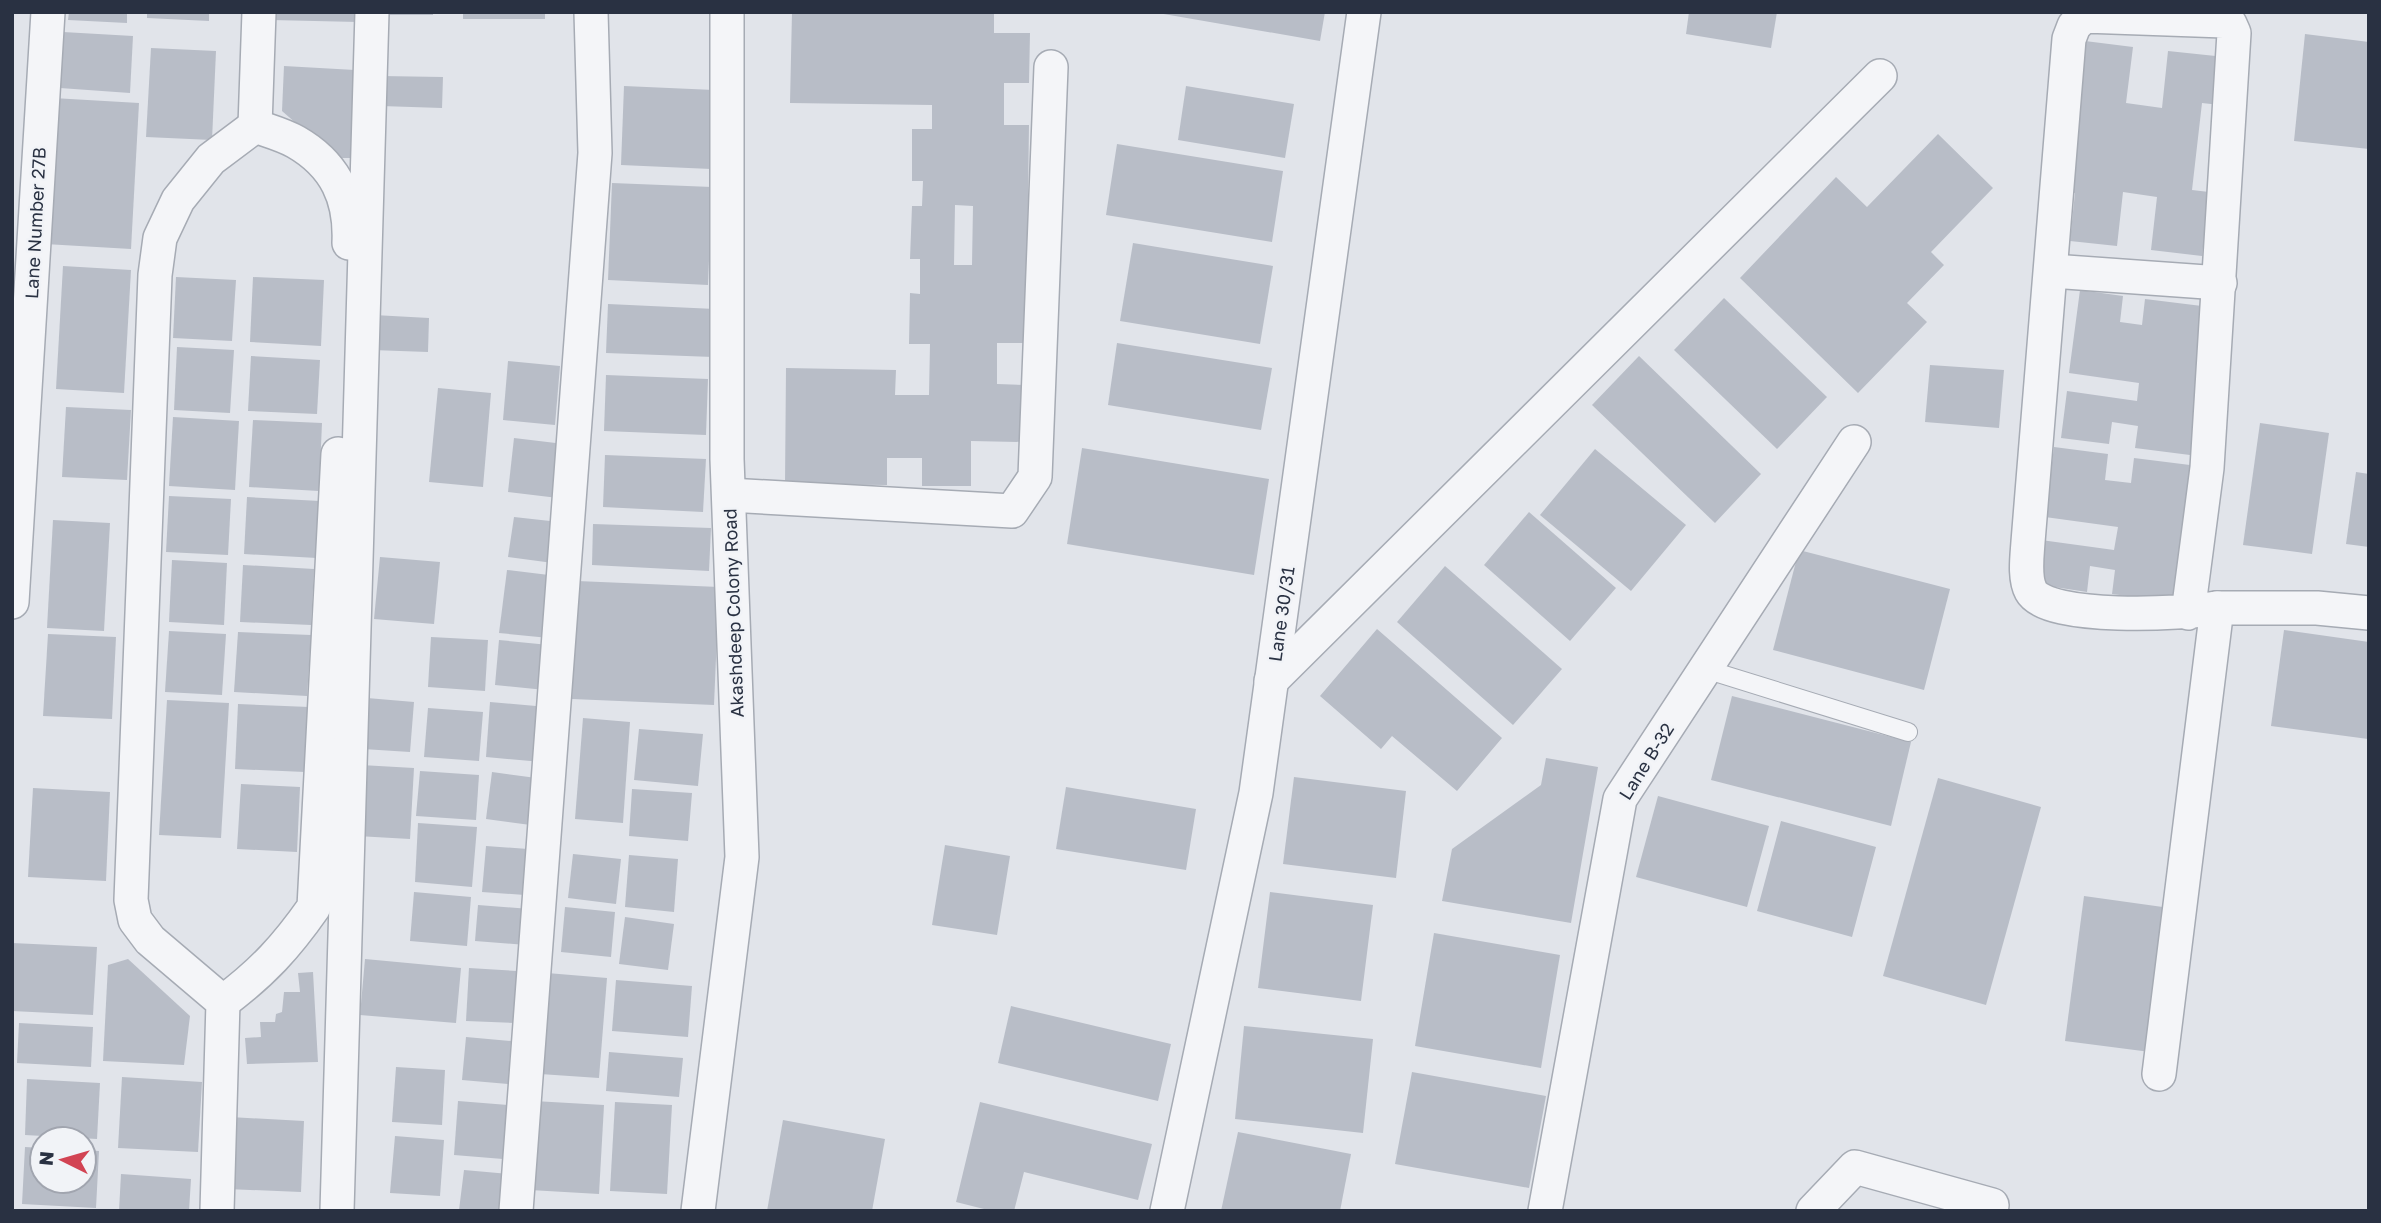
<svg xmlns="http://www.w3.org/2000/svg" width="2381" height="1223" viewBox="0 0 2381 1223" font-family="'Golos Text',sans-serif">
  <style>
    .building { fill: #b8bdc7; fill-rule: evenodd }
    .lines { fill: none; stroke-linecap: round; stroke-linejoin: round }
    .lane-casing { stroke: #a6abb4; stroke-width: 20 }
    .street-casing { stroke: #a6abb4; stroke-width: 36 }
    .lane { stroke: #f4f5f8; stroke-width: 18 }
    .street { stroke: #f4f5f8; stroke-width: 33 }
    .labels { text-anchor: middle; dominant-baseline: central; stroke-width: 5; stroke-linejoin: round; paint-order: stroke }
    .street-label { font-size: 18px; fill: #293142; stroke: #f1f3f7 }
  </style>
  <rect width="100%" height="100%" fill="#e1e4ea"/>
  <g class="building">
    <polygon points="69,12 127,12 127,23 68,20"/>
    <polygon points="147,12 209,12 209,21 147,18"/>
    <polygon points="271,12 358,12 358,22 271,20"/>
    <rect x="377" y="12" width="56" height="3"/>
    <rect x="463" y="12" width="82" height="7"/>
    <path d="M792 12H994V33H1030L1029 83H1004V125H1029L1026 343H997V384L1025 385 1024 442 971 441V486H922V458H887V485L785 484 786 368 896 370 895 395H929L930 344H909L910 293 920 294V259H910L912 206H922L923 181H912V129H932V105L790 103ZM955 205 973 206 972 265H954Z"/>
    <polygon points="1152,12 1325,12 1320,41"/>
    <polygon points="1689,12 1777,12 1771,48 1686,34"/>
    <polygon points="63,32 133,36 130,93 60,88"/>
    <polygon points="2305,34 2369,42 2369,149 2294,141"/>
    <polygon points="2077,40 2133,47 2126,103 2162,108 2168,51 2225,57 2220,105 2202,103 2192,190 2209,192 2202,256 2151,250 2157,197 2123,192 2117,246 2070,241 2075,193 2060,191 2073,165 2082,89 2072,88"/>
    <polygon points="151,48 216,51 212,140 146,137"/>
    <polygon points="284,66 355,70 350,158 336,158 282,111"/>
    <polygon points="381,76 443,77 442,108 381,106"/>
    <polygon points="624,86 714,90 711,169 621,165"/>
    <polygon points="1186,86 1294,104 1285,158 1178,140"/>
    <polygon points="53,98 139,103 131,249 45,244"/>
    <polygon points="1938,134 1993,188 1931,252 1944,265 1907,303 1927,322 1858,393 1740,278 1836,177 1867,207"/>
    <polygon points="1117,144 1283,171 1272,242 1106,215"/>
    <polygon points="612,183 712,187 708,285 608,280"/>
    <polygon points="1133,243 1273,266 1260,344 1120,321"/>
    <polygon points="63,266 131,270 124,393 56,389"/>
    <polygon points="176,277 236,280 232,341 173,338"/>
    <polygon points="253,277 324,280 321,346 250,342"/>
    <polygon points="2080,290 2123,296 2120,322 2142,325 2145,299 2210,307 2190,455 2135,448 2138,426 2112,422 2109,444 2061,438 2067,391 2137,401 2139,383 2069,373"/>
    <polygon points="1724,298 1827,397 1777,449 1674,350"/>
    <polygon points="608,304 715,309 713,357 606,353"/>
    <polygon points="374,315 429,318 428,352 372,350"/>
    <polygon points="1117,343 1272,368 1261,430 1108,405"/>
    <polygon points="177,347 234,350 230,413 174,410"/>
    <polygon points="251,356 320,360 317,414 248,411"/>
    <polygon points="1639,356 1761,474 1715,523 1592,405"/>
    <polygon points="508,361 560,366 555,425 503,420"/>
    <polygon points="1930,365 2004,370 1999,428 1925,422"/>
    <polygon points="606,375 708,379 706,435 604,431"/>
    <polygon points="438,388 491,393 483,487 429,482"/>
    <polygon points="66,407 131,410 127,480 62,477"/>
    <polygon points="173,417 239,421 235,490 169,486"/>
    <polygon points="253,420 322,423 319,491 249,487"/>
    <polygon points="2260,423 2329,433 2312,554 2243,545"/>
    <polygon points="514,438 564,444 558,498 508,492"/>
    <polygon points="2054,447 2108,454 2105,480 2131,483 2134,458 2190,465 2172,602 2112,594 2115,570 2090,566 2087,592 2035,584 2041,540 2114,550 2118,527 2045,517"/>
    <polygon points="1082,448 1269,479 1254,575 1067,544"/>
    <polygon points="1595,449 1686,525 1631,591 1540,515"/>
    <polygon points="605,455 706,459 703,512 603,507"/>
    <polygon points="2356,472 2369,474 2369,547 2346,544"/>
    <polygon points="169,496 231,499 228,555 166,552"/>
    <polygon points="247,497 320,501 317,558 244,554"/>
    <polygon points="1529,512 1616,588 1570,641 1484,565"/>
    <polygon points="514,517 559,522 553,563 508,557"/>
    <polygon points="53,520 110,523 104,631 47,628"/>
    <polygon points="593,524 711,528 709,571 592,565"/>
    <polygon points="1799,550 1950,589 1924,690 1773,650"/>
    <polygon points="380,557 440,562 434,624 374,619"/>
    <polygon points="172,560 227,563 224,625 169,622"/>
    <polygon points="243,565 314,569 311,625 240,622"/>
    <polygon points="1445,566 1562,669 1513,725 1397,622"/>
    <polygon points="507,570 557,576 549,638 499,633"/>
    <polygon points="577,581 719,587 714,705 572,699"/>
    <polygon points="1377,629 1502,738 1457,791 1392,736 1381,749 1320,696"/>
    <polygon points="2284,630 2369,642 2368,739 2271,726"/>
    <polygon points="169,631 226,634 222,695 165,692"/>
    <polygon points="238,632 311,635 307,696 234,692"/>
    <polygon points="48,634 116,637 112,719 43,716"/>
    <polygon points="431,637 488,640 485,691 428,687"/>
    <polygon points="499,640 549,645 545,690 495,685"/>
    <polygon points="1732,696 1911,742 1891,826 1711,780"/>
    <polygon points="367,698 414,702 410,752 363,749"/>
    <polygon points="167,700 229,703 221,838 159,835"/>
    <polygon points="490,702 547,707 542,762 486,757"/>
    <polygon points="238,704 309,707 305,772 235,769"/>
    <polygon points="428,708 483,712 479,761 424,757"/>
    <polygon points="583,718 630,722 623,823 575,819"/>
    <polygon points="639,729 703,734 698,786 634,780"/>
    <polygon points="1546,758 1598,767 1571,923 1442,901 1452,849 1541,785"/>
    <polygon points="361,765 414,768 410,839 357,836"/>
    <polygon points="420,771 479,775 476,820 416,816"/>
    <polygon points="492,772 544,779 538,826 486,819"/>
    <polygon points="1294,777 1406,791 1396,878 1283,864"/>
    <polygon points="1938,778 2041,807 1986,1005 1883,976"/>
    <polygon points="241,784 300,787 297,852 237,849"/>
    <polygon points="1066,787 1196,809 1186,870 1056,849"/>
    <polygon points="33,788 110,792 106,881 28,877"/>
    <polygon points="632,789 692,793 688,841 629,836"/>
    <polygon points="1658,796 1769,826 1747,907 1636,877"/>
    <polygon points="1781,821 1876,847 1852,937 1757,911"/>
    <polygon points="418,823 477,827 472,887 415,882"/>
    <polygon points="945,845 1010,856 997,935 932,925"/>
    <polygon points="486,846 528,849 525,895 482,892"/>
    <polygon points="573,854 621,859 616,904 568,898"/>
    <polygon points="629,855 678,859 674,912 625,907"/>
    <polygon points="414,892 471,897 467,946 410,941"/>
    <polygon points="1270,892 1373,905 1361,1001 1258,988"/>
    <polygon points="2084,896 2177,909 2158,1053 2065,1041"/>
    <polygon points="478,905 530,909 526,945 475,941"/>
    <polygon points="565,907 615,912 611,957 561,952"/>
    <polygon points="625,917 674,924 668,970 619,964"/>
    <polygon points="1434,933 1560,955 1541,1068 1415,1046"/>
    <polygon points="12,943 97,947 93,1015 12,1011"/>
    <polygon points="128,959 190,1016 184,1065 103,1061 108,965"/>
    <polygon points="365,959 461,968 456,1023 360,1015"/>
    <polygon points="469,968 517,971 514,1023 466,1021"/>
    <polygon points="313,972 318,1062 247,1064 245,1038 261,1037 260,1022 275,1022 276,1014 282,1012 284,992 300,992 298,973"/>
    <polygon points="547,973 607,978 599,1078 540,1074"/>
    <polygon points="616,980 692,986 688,1037 612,1031"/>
    <polygon points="1011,1006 1171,1044 1158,1101 998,1063"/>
    <polygon points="19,1023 93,1027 91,1067 17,1063"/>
    <polygon points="1244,1026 1373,1039 1363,1133 1235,1119"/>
    <polygon points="466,1037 511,1041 508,1084 462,1080"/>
    <polygon points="609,1052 683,1058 679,1097 606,1091"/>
    <polygon points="396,1067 445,1070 442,1125 392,1122"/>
    <polygon points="1412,1072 1546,1096 1529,1188 1395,1164"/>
    <polygon points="122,1077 202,1082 198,1152 118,1148"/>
    <polygon points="27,1079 100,1083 97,1139 25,1135"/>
    <polygon points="458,1101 508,1105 503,1159 454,1155"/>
    <polygon points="534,1101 604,1105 599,1194 530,1190"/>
    <polygon points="615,1102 672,1105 667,1194 610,1191"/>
    <polygon points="980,1102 1152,1144 1138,1200 1024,1172 1014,1211 992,1211 956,1202"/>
    <polygon points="230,1117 304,1121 301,1192 227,1189"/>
    <polygon points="783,1120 885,1139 872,1211 767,1211"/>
    <polygon points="1238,1132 1351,1154 1340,1211 1221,1211"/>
    <polygon points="395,1136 444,1140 440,1196 390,1193"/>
    <polygon points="25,1147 42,1148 42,1181 84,1181 84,1150 99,1151 96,1208 22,1204"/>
    <polygon points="464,1170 509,1174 505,1211 459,1210"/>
    <polygon points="121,1174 191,1179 189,1211 119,1211"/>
  </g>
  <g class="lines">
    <g class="lane-casing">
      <polyline id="lane" points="1705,669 1908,732"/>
    </g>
    <g class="street-casing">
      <g id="street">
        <path d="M255 126C269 131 284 135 296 142 336 165 351 199 349 243"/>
        <polyline points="255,126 259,12"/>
        <polyline points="2052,271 2220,283"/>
        <polyline points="729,495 1012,511 1035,477 1051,67"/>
        <polyline points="12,602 48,12"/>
        <path d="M2188 613 2207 468 2234 33 2230 24 2224 21 2084 16 2074 26 2069 39 2028 542C2027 557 2024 578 2031 591 2047 621 2185 614 2217 608"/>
        <polyline points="1271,681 1880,76"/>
        <path d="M223 1002C263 972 286 947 314 907L338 454"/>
        <polyline points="2159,1074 2217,608 2317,608 2369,613"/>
        <polyline points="217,1211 223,1002 150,940 135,920 131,900 155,275 160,238 178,200 211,159 255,126"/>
        <polyline points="337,1211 372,12"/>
        <polyline points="516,1211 595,153 591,12"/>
        <polyline points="698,1211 742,857 727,459 727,12"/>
        <polyline points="1167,1211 1256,793 1364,12"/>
        <polyline points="1545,1211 1620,799 1854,442"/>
        <polyline points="1813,1211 1855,1167 1992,1205 1991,1211"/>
      </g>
    </g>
    <use href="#lane" class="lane"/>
    <use href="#street" class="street"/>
  </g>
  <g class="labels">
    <g class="street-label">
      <text transform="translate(35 223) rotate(-87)">Lane Number 27B</text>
      <text transform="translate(733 613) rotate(-92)">Akashdeep Colony Road</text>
      <text transform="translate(1281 614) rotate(-82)">Lane 30/31</text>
      <text transform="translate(1646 761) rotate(-58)">Lane B-32</text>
    </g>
  </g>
  <rect width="2381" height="1223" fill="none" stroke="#293142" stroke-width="28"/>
  <g transform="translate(63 1160) rotate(275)"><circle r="33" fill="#f1f3f7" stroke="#a1a5af" stroke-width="2"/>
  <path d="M0-5L12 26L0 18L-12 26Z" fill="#d24353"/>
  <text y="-10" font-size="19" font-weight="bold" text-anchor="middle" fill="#293142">N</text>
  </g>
</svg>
